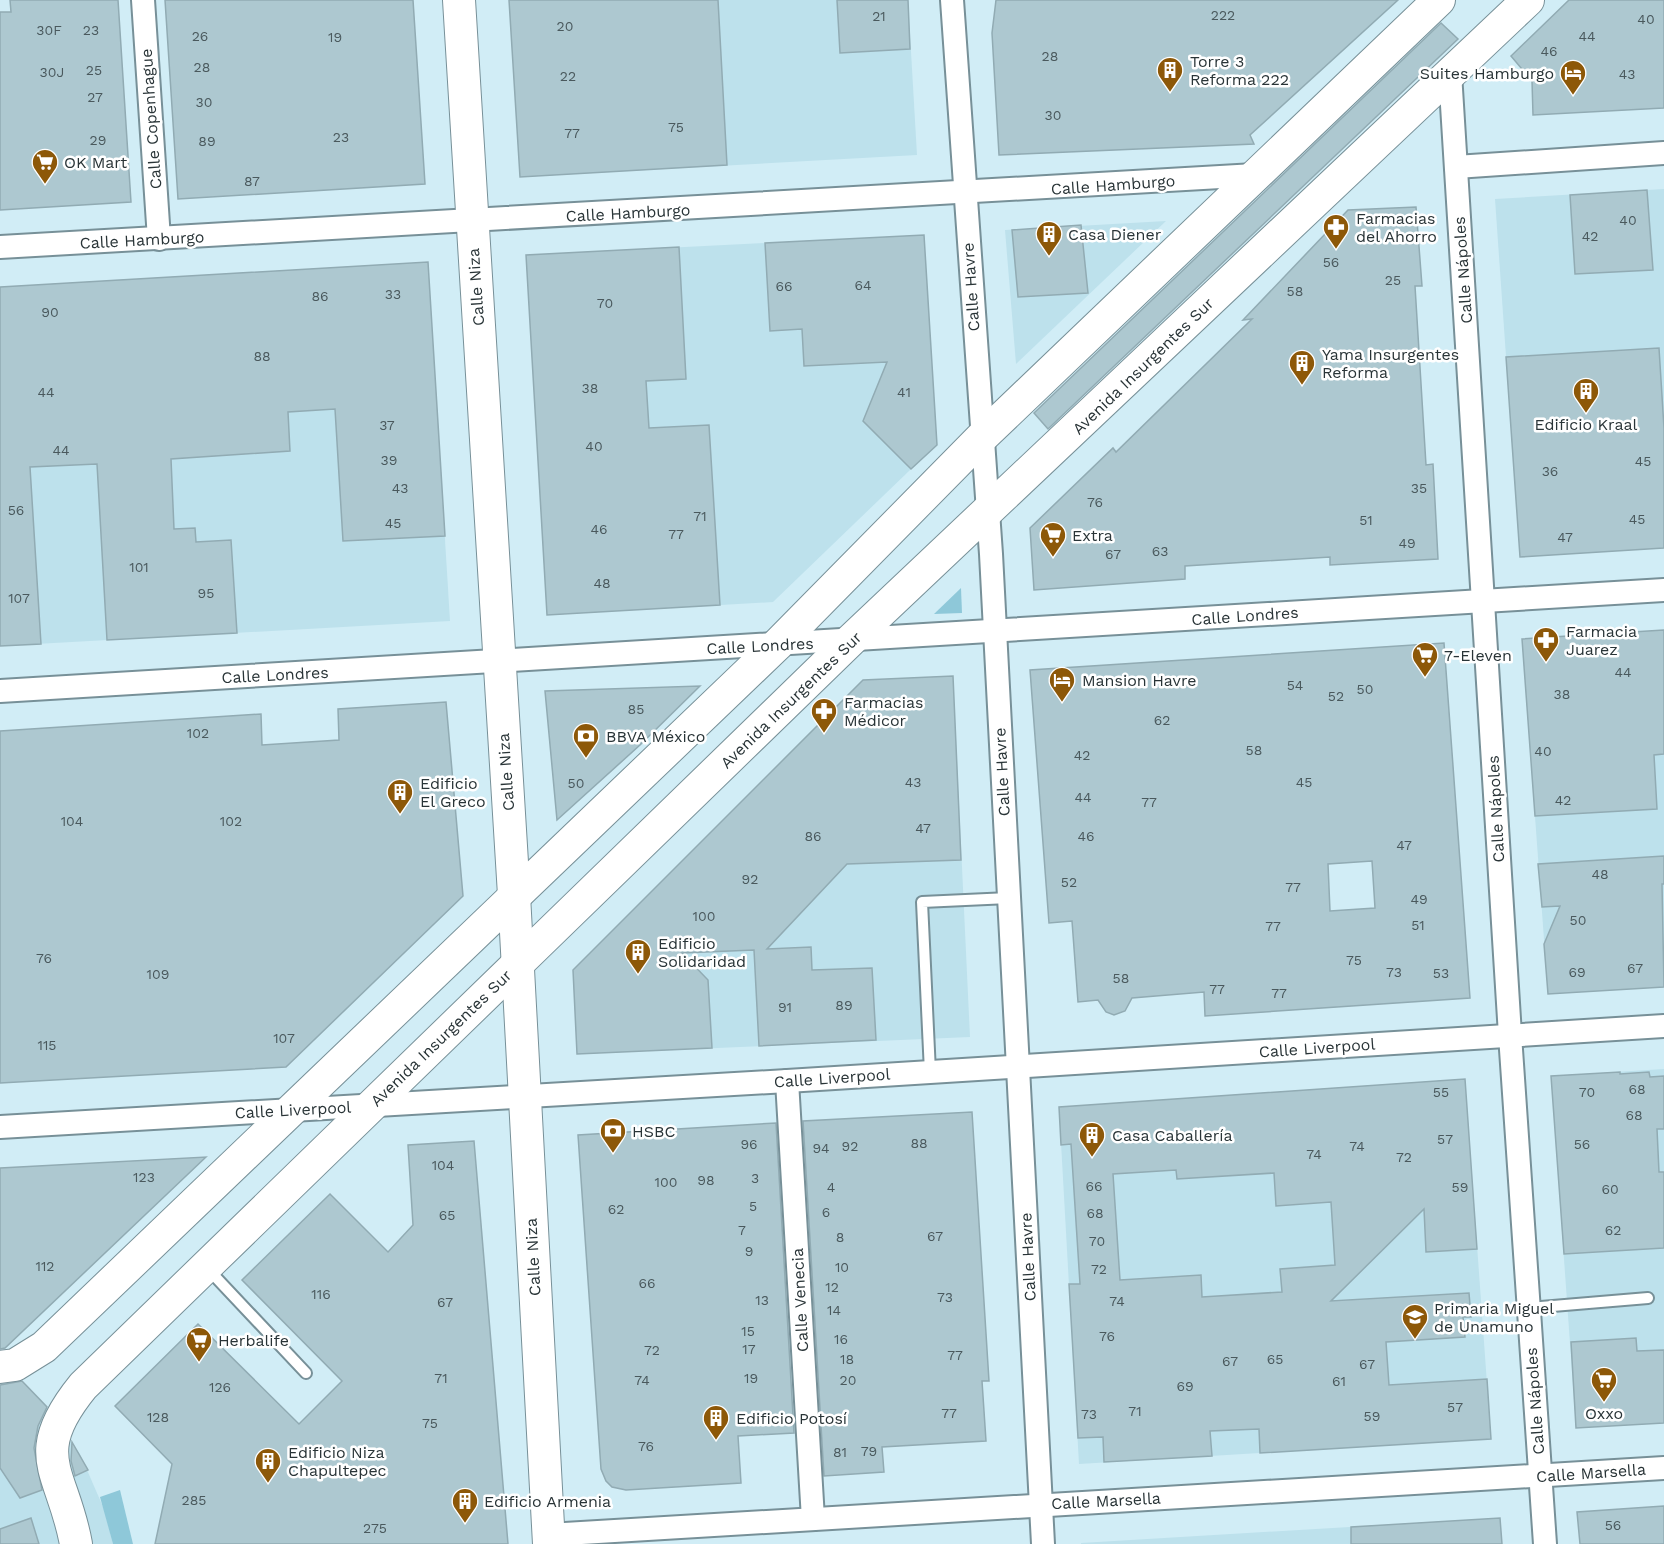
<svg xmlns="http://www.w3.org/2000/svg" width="1664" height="1544" viewBox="0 0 1664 1544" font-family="'Work Sans',sans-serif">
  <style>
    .built { fill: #bde1ec }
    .green { fill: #8ec8d9 }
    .building { fill: #adc8d0; stroke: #91abb3; stroke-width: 1.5; fill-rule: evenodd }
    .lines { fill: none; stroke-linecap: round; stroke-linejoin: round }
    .lane-casing { stroke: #779098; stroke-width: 14 }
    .street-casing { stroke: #779098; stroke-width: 26 }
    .secondary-casing { stroke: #779098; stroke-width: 34 }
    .lane { stroke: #fff; stroke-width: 10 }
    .street { stroke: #fff; stroke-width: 22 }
    .secondary { stroke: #fff; stroke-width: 32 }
    .labels { text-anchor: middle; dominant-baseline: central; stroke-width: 5; stroke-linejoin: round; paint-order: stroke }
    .number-label { font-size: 14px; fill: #4a595d }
    .poi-label { font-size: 16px; fill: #293437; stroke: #fff; text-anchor: start }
    .street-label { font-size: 16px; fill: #293437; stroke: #fff }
  </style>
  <rect width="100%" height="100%" fill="#d1edf6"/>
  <g class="built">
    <polygon points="509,0 908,0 917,155 520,177"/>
    <polygon points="1664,189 1664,548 1520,557 1495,199"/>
    <polygon points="1166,221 1016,364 1005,230"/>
    <polygon points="924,235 936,445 773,602 547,615 526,255"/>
    <polygon points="428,262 450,621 0,646 0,287"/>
    <polygon points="1664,630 1664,987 1548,994 1522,639"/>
    <polygon points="953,676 970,1037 577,1054 573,970 863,681"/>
    <polygon points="1664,1069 1664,1423 1576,1428 1551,1076"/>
    <polygon points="1465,1079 1491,1439 1079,1464 1059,1107"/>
    <polygon points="0,1363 44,1404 80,1454 104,1509 113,1544 0,1544"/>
    <polygon points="1500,1518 1502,1544 1081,1544 1081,1543"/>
  </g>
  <g class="green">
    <polygon points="961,588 962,613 934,614"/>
    <polygon points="120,1490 133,1544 113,1544 100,1497"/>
  </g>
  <g class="building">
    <polygon points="10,0 118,0 131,202 0,210 0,12 11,12"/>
    <polygon points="165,0 413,0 425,184 178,199"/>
    <polygon points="509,0 718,0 727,165 520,177"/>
    <polygon points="837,0 908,0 910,49 840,53"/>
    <polygon points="996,0 1398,0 1250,135 1254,144 999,155 992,33"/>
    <polygon points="1569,0 1664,0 1664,108 1533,115 1532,81 1511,56"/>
    <polygon points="1441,23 1458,39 1048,429 1034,413"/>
    <polygon points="1647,190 1653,270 1575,274 1570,195"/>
    <polygon points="1416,207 1422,286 1415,286 1426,465 1433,464 1438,559 1330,565 1330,557 1185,566 1185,579 1034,590 1030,528 1113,448 1116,452 1252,319 1243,320 1348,210"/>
    <polygon points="1081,225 1088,293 1018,297 1012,230"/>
    <polygon points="924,235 937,445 911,469 863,421 887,362 804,366 802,329 770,331 765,243"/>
    <polygon points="679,247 686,379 646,381 649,428 709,425 720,605 547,615 526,255"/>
    <polygon points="428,262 445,536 343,541 335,409 288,412 290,451 171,459 174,529 195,528 196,542 231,540 237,633 107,640 97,464 30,467 41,644 0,646 0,287"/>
    <polygon points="1659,348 1664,428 1664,548 1520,557 1506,357"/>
    <polygon points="1664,630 1664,754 1654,755 1657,809 1535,816 1522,639"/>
    <path d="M1444 643 1470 998 1205 1016 1204 992 1132 998 1125 1011 1114 1015 1106 1012 1098 1000 1078 1002 1072 921 1049 923 1030 670ZM1372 861 1375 908 1330 911 1328 864Z"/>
    <polygon points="953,676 961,860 847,864 767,949 811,947 812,970 872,968 876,1040 759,1046 754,950 682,953 708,980 712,1048 577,1054 573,970 863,680"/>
    <polygon points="700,686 640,745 557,820 545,691"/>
    <polygon points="446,702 463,896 286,1067 0,1083 0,731 261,714 262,745 339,740 338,709"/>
    <polygon points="1664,856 1664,884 1662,884 1664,987 1548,994 1544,944 1560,906 1542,907 1538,864"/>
    <polygon points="1620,1072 1620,1074 1649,1072 1650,1077 1664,1076 1664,1129 1657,1129 1659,1172 1664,1172 1664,1248 1564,1254 1551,1076"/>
    <path d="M1465 1079 1477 1249 1426 1252 1424 1209 1331 1301 1469 1293 1471 1317H1463L1465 1337 1386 1342 1389 1385 1487 1379 1491 1439 1260 1453 1259 1429 1210 1431 1212 1456 1104 1462 1103 1437 1078 1438 1069 1284H1080L1071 1144 1061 1145 1059 1107ZM1176 1170 1177 1179 1274 1173 1276 1206 1331 1202 1335 1265 1280 1269 1282 1292 1202 1297 1201 1275 1120 1280 1113 1174Z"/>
    <polygon points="972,1112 989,1381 982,1381 986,1441 882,1447 884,1472 824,1476 803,1121"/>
    <polygon points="776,1123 794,1433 738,1436 741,1483 626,1490 612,1487 606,1481 601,1469 578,1135"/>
    <polygon points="474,1141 508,1544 155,1544 172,1464 115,1406 198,1324 299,1424 342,1381 242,1280 330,1194 388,1252 413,1225 408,1145"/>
    <polygon points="206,1157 5,1348 0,1349 0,1168"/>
    <polygon points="1636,1338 1637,1351 1664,1350 1664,1423 1576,1428 1571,1342"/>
    <polygon points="22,1381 47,1407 38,1426 34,1448 42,1490 20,1498 0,1468 0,1385"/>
    <polygon points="72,1442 88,1470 75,1476 71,1461"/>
    <polygon points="1664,1506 1664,1544 1580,1544 1577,1512"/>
    <polygon points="31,1518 39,1544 0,1544 0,1529"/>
    <polygon points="1500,1518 1502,1544 1351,1544 1351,1527"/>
  </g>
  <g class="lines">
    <g class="lane-casing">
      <g id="lane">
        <polyline points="930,1072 922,902 1009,898"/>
        <polyline points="208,1269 306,1373"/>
        <polyline points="1529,1308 1648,1298"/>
      </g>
    </g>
    <g class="street-casing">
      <g id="street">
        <polyline points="143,0 159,239"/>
        <polyline points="952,0 991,554 1043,1544"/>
        <polyline points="1450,73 1510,1035 1545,1544"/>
        <polyline points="1456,167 1664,153"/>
        <polyline points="0,247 1255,175"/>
        <polyline points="0,691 1664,590"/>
        <polyline points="787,1081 813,1519"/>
        <polyline points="0,1127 787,1081 1664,1026"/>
        <polyline points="548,1535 1664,1468"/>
      </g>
    </g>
    <g class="secondary-casing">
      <g id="secondary">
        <polyline points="459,0 514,895 549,1544"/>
        <polyline points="0,1367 15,1365 44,1347 777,645 981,438 1439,0"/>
        <path d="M76 1544C63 1471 26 1456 83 1386L851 640 1528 0"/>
      </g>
    </g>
    <use href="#lane" class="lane"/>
    <use href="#street" class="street"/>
    <use href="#secondary" class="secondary"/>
  </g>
  <defs>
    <g id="building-pin" transform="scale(1.35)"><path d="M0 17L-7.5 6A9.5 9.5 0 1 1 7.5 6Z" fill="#8d5808" stroke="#fff"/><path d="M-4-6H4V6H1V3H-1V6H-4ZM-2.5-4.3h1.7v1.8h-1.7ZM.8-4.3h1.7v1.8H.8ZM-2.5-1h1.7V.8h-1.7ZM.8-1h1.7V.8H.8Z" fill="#fff"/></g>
    <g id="hotel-pin" transform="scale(1.35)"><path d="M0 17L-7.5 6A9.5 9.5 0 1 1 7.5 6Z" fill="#8d5808" stroke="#fff"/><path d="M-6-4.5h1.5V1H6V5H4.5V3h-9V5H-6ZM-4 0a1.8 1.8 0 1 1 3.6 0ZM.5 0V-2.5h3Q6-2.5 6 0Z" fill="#fff"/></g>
    <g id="supermarket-pin" transform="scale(1.35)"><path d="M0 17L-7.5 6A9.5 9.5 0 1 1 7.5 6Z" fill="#8d5808" stroke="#fff"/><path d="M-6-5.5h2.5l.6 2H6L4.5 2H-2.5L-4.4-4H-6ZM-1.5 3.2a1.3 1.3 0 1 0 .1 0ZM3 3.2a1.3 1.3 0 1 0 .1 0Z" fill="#fff"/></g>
    <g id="pharmacy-pin" transform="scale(1.35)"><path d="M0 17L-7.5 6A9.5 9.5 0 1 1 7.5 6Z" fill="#8d5808" stroke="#fff"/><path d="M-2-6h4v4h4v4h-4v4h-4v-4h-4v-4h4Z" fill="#fff"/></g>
    <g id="bank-pin" transform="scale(1.35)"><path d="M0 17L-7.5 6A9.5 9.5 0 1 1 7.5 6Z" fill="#8d5808" stroke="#fff"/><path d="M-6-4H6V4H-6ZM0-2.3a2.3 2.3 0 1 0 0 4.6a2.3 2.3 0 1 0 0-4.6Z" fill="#fff"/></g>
    <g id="school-pin" transform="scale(1.35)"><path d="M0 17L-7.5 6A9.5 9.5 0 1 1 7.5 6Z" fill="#8d5808" stroke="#fff"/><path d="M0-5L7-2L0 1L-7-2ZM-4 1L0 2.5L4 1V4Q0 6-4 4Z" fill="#fff"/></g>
  </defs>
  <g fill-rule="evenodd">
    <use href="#building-pin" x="1170" y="70"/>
    <use href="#hotel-pin" x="1573" y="73"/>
    <use href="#supermarket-pin" x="45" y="162"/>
    <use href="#pharmacy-pin" x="1336" y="227"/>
    <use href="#building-pin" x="1049" y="234"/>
    <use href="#building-pin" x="1302" y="363"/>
    <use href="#building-pin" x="1586" y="391"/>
    <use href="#supermarket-pin" x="1053" y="535"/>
    <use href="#pharmacy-pin" x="1546" y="640"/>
    <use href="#supermarket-pin" x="1425" y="655"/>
    <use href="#hotel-pin" x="1062" y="680"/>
    <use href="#pharmacy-pin" x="824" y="711"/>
    <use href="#bank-pin" x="586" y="736"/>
    <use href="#building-pin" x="400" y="792"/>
    <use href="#building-pin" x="638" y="952"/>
    <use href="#bank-pin" x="613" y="1131"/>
    <use href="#building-pin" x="1092" y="1135"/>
    <use href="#school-pin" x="1415" y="1317"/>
    <use href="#supermarket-pin" x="199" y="1340"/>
    <use href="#supermarket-pin" x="1604" y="1380"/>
    <use href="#building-pin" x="716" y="1418"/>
    <use href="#building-pin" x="268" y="1461"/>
    <use href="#building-pin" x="465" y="1501"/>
  </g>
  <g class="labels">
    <g class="number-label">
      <text x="1223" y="15">222</text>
      <text x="879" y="16">21</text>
      <text x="1646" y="19">40</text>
      <text x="565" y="26">20</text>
      <text x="49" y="30">30F</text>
      <text x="91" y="30">23</text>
      <text x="200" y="36">26</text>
      <text x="1587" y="36">44</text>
      <text x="335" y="37">19</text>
      <text x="1549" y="51">46</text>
      <text x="1050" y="56">28</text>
      <text x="202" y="67">28</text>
      <text x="94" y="70">25</text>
      <text x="52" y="72">30J</text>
      <text x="1627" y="74">43</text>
      <text x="568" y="76">22</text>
      <text x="95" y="97">27</text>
      <text x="204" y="102">30</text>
      <text x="1053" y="115">30</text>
      <text x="676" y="127">75</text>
      <text x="572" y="133">77</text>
      <text x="341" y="137">23</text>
      <text x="98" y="140">29</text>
      <text x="207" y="141">89</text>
      <text x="252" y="181">87</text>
      <text x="1628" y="220">40</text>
      <text x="1590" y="236">42</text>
      <text x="1331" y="262">56</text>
      <text x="1393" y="280">25</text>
      <text x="863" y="285">64</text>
      <text x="784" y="286">66</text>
      <text x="1295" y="291">58</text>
      <text x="393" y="294">33</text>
      <text x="320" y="296">86</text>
      <text x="605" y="303">70</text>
      <text x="50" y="312">90</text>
      <text x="262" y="356">88</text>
      <text x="590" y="388">38</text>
      <text x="46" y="392">44</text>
      <text x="904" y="392">41</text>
      <text x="387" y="425">37</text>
      <text x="594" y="446">40</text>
      <text x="61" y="450">44</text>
      <text x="389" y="460">39</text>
      <text x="1643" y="461">45</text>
      <text x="1550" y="471">36</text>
      <text x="400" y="488">43</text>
      <text x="1419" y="488">35</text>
      <text x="1095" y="502">76</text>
      <text x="16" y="510">56</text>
      <text x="700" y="516">71</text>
      <text x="1637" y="519">45</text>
      <text x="1366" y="520">51</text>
      <text x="393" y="523">45</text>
      <text x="599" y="529">46</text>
      <text x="676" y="534">77</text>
      <text x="1565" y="537">47</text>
      <text x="1407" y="543">49</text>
      <text x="1160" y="551">63</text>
      <text x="1113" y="554">67</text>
      <text x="139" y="567">101</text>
      <text x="602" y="583">48</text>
      <text x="206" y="593">95</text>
      <text x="19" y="598">107</text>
      <text x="1623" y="672">44</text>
      <text x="1295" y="685">54</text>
      <text x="1365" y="689">50</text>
      <text x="1562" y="694">38</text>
      <text x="1336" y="696">52</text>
      <text x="636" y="709">85</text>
      <text x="1162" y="720">62</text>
      <text x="198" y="733">102</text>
      <text x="1254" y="750">58</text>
      <text x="1543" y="751">40</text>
      <text x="1082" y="755">42</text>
      <text x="913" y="782">43</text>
      <text x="1304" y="782">45</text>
      <text x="576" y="783">50</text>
      <text x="1083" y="797">44</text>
      <text x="1563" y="800">42</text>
      <text x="1149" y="802">77</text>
      <text x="72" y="821">104</text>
      <text x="231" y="821">102</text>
      <text x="923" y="828">47</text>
      <text x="813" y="836">86</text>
      <text x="1086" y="836">46</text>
      <text x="1404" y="845">47</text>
      <text x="1600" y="874">48</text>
      <text x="750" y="879">92</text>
      <text x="1069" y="882">52</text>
      <text x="1293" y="887">77</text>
      <text x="1419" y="899">49</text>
      <text x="704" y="916">100</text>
      <text x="1578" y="920">50</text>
      <text x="1418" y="925">51</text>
      <text x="1273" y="926">77</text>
      <text x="44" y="958">76</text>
      <text x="1354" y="960">75</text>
      <text x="1635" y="968">67</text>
      <text x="1394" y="972">73</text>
      <text x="1577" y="972">69</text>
      <text x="1441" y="973">53</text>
      <text x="158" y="974">109</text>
      <text x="1121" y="978">58</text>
      <text x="1217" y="989">77</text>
      <text x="1279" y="993">77</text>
      <text x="844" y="1005">89</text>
      <text x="785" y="1007">91</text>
      <text x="284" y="1038">107</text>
      <text x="47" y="1045">115</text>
      <text x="1637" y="1089">68</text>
      <text x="1441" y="1092">55</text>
      <text x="1587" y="1092">70</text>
      <text x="1634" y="1115">68</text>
      <text x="1445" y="1139">57</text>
      <text x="919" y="1143">88</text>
      <text x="749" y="1144">96</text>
      <text x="1582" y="1144">56</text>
      <text x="850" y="1146">92</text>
      <text x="1357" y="1146">74</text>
      <text x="821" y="1148">94</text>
      <text x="1314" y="1154">74</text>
      <text x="1404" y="1157">72</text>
      <text x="443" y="1165">104</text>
      <text x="144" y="1177">123</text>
      <text x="755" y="1178">3</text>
      <text x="706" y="1180">98</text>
      <text x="666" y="1182">100</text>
      <text x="1094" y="1186">66</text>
      <text x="831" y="1187">4</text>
      <text x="1460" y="1187">59</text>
      <text x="1610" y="1189">60</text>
      <text x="753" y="1206">5</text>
      <text x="616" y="1209">62</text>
      <text x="826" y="1212">6</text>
      <text x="1095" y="1213">68</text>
      <text x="447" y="1215">65</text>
      <text x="742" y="1230">7</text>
      <text x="1613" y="1230">62</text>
      <text x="935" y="1236">67</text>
      <text x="840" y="1237">8</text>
      <text x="1097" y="1241">70</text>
      <text x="749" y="1251">9</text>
      <text x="45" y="1266">112</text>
      <text x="842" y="1267">10</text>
      <text x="1099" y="1269">72</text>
      <text x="647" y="1283">66</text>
      <text x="832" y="1287">12</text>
      <text x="321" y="1294">116</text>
      <text x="945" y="1297">73</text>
      <text x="762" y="1300">13</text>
      <text x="1117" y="1301">74</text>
      <text x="445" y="1302">67</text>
      <text x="834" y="1310">14</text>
      <text x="748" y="1331">15</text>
      <text x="1107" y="1336">76</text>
      <text x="841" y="1339">16</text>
      <text x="749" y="1349">17</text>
      <text x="652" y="1350">72</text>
      <text x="955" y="1355">77</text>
      <text x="847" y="1359">18</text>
      <text x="1275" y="1359">65</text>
      <text x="1230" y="1361">67</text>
      <text x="1367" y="1364">67</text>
      <text x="441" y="1378">71</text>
      <text x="751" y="1378">19</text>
      <text x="642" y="1380">74</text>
      <text x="848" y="1380">20</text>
      <text x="1339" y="1381">61</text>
      <text x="1185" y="1386">69</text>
      <text x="220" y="1387">126</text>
      <text x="1455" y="1407">57</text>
      <text x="1135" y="1411">71</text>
      <text x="949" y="1413">77</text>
      <text x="1089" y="1414">73</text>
      <text x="1372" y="1416">59</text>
      <text x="158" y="1417">128</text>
      <text x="430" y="1423">75</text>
      <text x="646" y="1446">76</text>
      <text x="869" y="1451">79</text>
      <text x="840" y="1452">81</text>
      <text x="194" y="1500">285</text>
      <text x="1613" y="1525">56</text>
      <text x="375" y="1528">275</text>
    </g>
    <g class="poi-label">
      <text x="1190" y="61">Torre 3<tspan x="1190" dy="18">Reforma 222</tspan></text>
      <text x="1554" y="73" text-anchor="end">Suites Hamburgo</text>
      <text x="64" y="162">OK Mart</text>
      <text x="1356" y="218">Farmacias<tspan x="1356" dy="18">del Ahorro</tspan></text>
      <text x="1068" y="234">Casa Diener</text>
      <text x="1322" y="354">Yama Insurgentes<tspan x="1322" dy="18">Reforma</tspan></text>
      <text x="1586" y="424" text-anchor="middle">Edificio Kraal</text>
      <text x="1072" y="535">Extra</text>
      <text x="1566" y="631">Farmacia<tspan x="1566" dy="18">Juarez</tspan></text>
      <text x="1444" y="655">7-Eleven</text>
      <text x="1082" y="680">Mansion Havre</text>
      <text x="844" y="702">Farmacias<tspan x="844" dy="18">Médicor</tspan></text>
      <text x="606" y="736">BBVA México</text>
      <text x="420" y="783">Edificio<tspan x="420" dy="18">El Greco</tspan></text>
      <text x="658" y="943">Edificio<tspan x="658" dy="18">Solidaridad</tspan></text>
      <text x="632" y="1131">HSBC</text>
      <text x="1112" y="1135">Casa Caballería</text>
      <text x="1434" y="1308">Primaria Miguel<tspan x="1434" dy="18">de Unamuno</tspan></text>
      <text x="218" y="1340">Herbalife</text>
      <text x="1604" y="1413" text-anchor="middle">Oxxo</text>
      <text x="736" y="1418">Edificio Potosí</text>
      <text x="288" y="1452">Edificio Niza<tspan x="288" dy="18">Chapultepec</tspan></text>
      <text x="484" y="1501">Edificio Armenia</text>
    </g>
    <g class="street-label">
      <text transform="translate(151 119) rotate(-94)">Calle Copenhague</text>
      <text transform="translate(1113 185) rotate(-4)">Calle Hamburgo</text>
      <text transform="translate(628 213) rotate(-3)">Calle Hamburgo</text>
      <text transform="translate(142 240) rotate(-3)">Calle Hamburgo</text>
      <text transform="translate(1463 270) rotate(-94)">Calle Nápoles</text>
      <text transform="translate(476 287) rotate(-94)">Calle Niza</text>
      <text transform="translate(971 287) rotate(-94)">Calle Havre</text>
      <text transform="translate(1143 366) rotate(-44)">Avenida Insurgentes Sur</text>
      <text transform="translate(1245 616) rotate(-4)">Calle Londres</text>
      <text transform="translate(760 646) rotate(-3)">Calle Londres</text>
      <text transform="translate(275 675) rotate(-3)">Calle Londres</text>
      <text transform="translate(791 700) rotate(-44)">Avenida Insurgentes Sur</text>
      <text transform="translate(506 772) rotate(-94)">Calle Niza</text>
      <text transform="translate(1002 772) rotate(-93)">Calle Havre</text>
      <text transform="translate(1496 809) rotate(-93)">Calle Nápoles</text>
      <text transform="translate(441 1038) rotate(-44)">Avenida Insurgentes Sur</text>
      <text transform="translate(1317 1048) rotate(-4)">Calle Liverpool</text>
      <text transform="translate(832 1078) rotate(-4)">Calle Liverpool</text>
      <text transform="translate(293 1110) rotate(-3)">Calle Liverpool</text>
      <text transform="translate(533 1257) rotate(-93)">Calle Niza</text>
      <text transform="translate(1028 1257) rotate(-93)">Calle Havre</text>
      <text transform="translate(800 1300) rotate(-93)">Calle Venecia</text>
      <text transform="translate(1535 1401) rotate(-94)">Calle Nápoles</text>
      <text transform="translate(1591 1473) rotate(-4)">Calle Marsella</text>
      <text transform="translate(1106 1501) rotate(-3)">Calle Marsella</text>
    </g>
  </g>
</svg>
